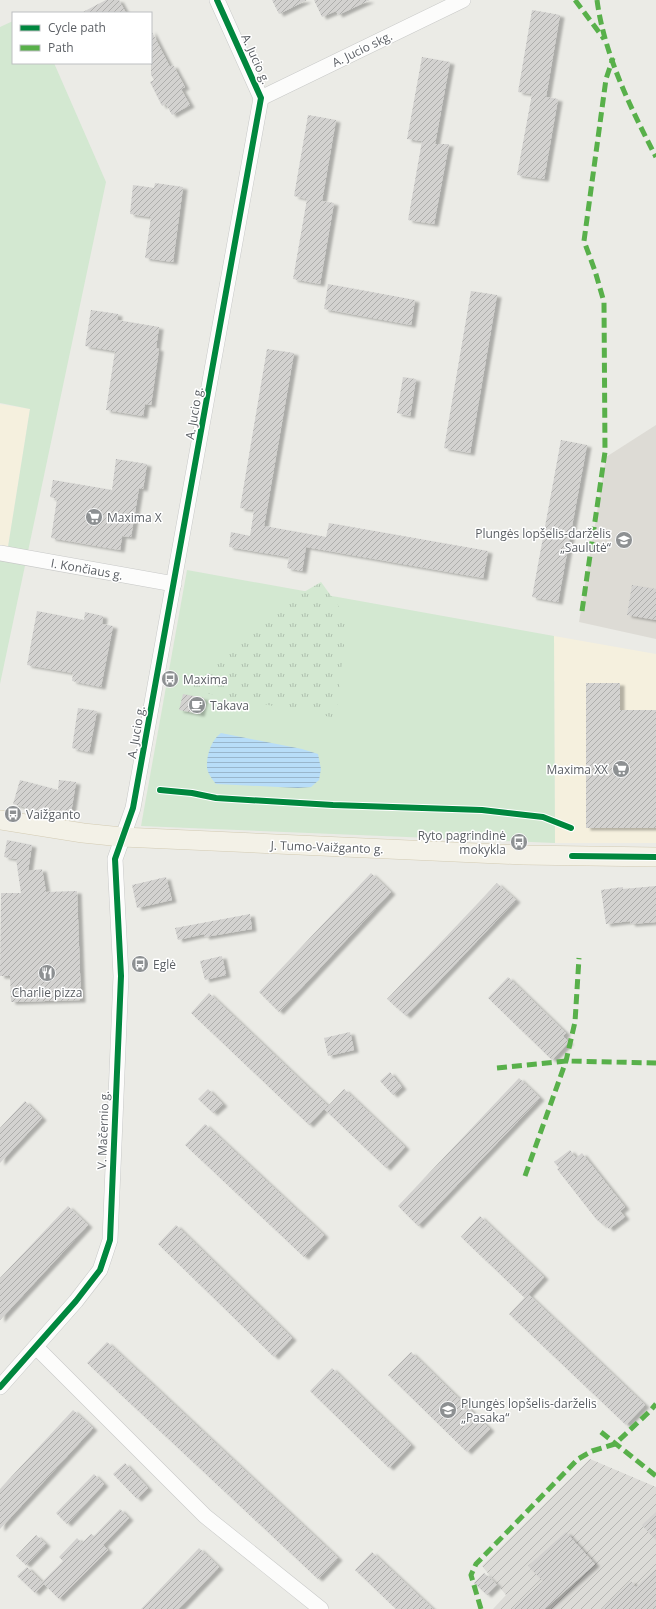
<svg xmlns="http://www.w3.org/2000/svg" width="656" height="1609" viewBox="0 0 656 1609" font-family="'Open Sans',sans-serif">
  <style>
    .commercial { fill: #f5f0de }
    .industrial { fill: url(#industrial-furrows) }
    .education { fill: #dddbd5 }
    .grass { fill: #d3e8d1 }
    .park { fill: url(#park-tufts) }
    .water { fill: url(#water-rules) }
    .building { fill: url(#building-hatch); filter: url(#shadow) }
    .lines { fill: none; stroke-linecap: round; stroke-linejoin: round }
    .minor-casing { stroke: #c8c9c8; stroke-width: 16 }
    .major-casing { stroke: #d3cbb3; stroke-width: 20 }
    .minor { stroke: #fcfcfb; stroke-width: 15 }
    .major { stroke: #f3f1e7; stroke-width: 19 }
    .quiet { stroke: #58b04a; stroke-width: 5; stroke-dasharray: 10 5; stroke-linecap: butt }
    .cycleway-casing { stroke: #fff; stroke-width: 8 }
    .cycleway { stroke: #00873e; stroke-width: 6 }
    .labels { text-anchor: middle; dominant-baseline: central; stroke-width: 3; stroke-linejoin: round; paint-order: stroke }
    .street-label { font-size: 12px; fill: #5b5f64; stroke: #fff }
    .poi-label { font-size: 12px; fill: #5b5f64; stroke: #fff; text-anchor: start }
  </style>
  <defs>
    <pattern id="industrial-furrows" width="10" height="10" patternUnits="userSpaceOnUse"><rect width="10" height="10" fill="#dcdbd7"/><path d="M-1 1l2-2M0 10L10 0M9 11l2-2" fill="none" stroke="#b5b5b2"/></pattern>
    <pattern id="park-tufts" width="24" height="20" patternUnits="userSpaceOnUse"><rect width="24" height="20" fill="#d3e8d1"/><path d="M3 7l-1-3M5 7V3M7 7l1-3M15 17l-1-3M17 17v-4M19 17l1-3" fill="none" stroke="#aebfad"/></pattern>
    <pattern id="water-rules" width="6" height="5" patternUnits="userSpaceOnUse"><rect width="6" height="5" fill="#b8ddf8"/><path d="M0 2.5h6" fill="none" stroke="#99b6cc"/></pattern>
    <pattern id="building-hatch" width="6" height="6" patternUnits="userSpaceOnUse"><rect width="6" height="6" fill="#d3d2d0"/><path d="M-1 1l2-2M0 6l6-6M5 7l2-2" fill="none" stroke="#aeaeac"/></pattern>
    <filter id="shadow"><feDropShadow dx="4.5" dy="2.5" stdDeviation="1" flood-color="#0004"/></filter>
  </defs>
  <rect width="100%" height="100%" fill="#ebebe6"/>
  <g class="commercial">
    <polygon points="0,404 30,409 8,547 0,546"/>
    <polygon points="554,636 656,654 656,843 555,843"/>
  </g>
  <polygon class="industrial" points="590,1459 656,1487 656,1609 493,1609 506,1595 482,1566"/>
  <polygon class="education" points="656,425 656,639 579,622 606,457"/>
  <g class="grass">
    <polygon points="13,21 13,63 54,63 106,182 0,684 0,546 8,547 30,409 0,403 0,27"/>
    <polygon points="187,570 554,636 555,843 141,826"/>
  </g>
  <polygon class="park" points="321,582 347,618 336,718 185,689 304,592"/>
  <path class="water" d="M221 733 302 749 318 754 321 769 319 780 311 787 298 788 216 784C212 779 206 772 207 764 207 754 212 739 221 733Z"/>
  <g class="building">
    <polygon points="106,0 119,0 126,13 81,13"/>
    <polygon points="272,0 307,0 279,14"/>
    <polygon points="314,0 370,0 338,15 336,11 322,17"/>
    <polygon points="532,10 560,15 546,97 558,99 544,179 517,175 532,94 518,92"/>
    <polygon points="151,30 170,67 173,65 185,87 181,89 190,105 172,115 166,104 162,106 150,82 154,80 151,75"/>
    <polygon points="422,57 450,62 435,144 449,144 434,224 408,220 422,141 407,139"/>
    <polygon points="308,115 336,120 322,201 334,203 320,284 293,279 307,199 294,196"/>
    <polygon points="155,183 183,187 173,262 145,258 151,217 130,214 133,185 154,188"/>
    <polygon points="328,284 415,300 411,325 324,309"/>
    <polygon points="471,291 497,295 470,453 444,448"/>
    <polygon points="91,310 118,314 117,320 159,327 156,348 159,349 151,405 145,404 143,416 106,410 115,351 85,346"/>
    <polygon points="267,349 294,353 264,526 326,537 329,523 488,551 483,578 306,547 302,571 287,568 289,557 229,547 231,532 250,536 254,510 240,508"/>
    <polygon points="403,377 416,379 410,416 397,413"/>
    <polygon points="561,440 587,445 558,602 532,597"/>
    <polygon points="116,459 147,464 143,489 139,488 131,537 122,536 120,550 51,538 57,499 50,497 53,480 112,490"/>
    <polygon points="632,585 656,589 656,620 627,615"/>
    <polygon points="37,611 84,620 85,612 103,616 102,624 113,626 101,687 72,681 73,673 27,665"/>
    <polygon points="586,683 620,683 620,710 656,710 656,828 586,828"/>
    <polygon points="183,694 204,698 200,714 179,710"/>
    <polygon points="78,708 97,711 89,752 72,748"/>
    <polygon points="20,780 58,790 59,780 76,782 71,813 45,809 45,813 13,804"/>
    <polygon points="7,840 32,845 28,871 42,869 46,892 77,891 81,1000 11,1002 10,976 0,976 1,893 21,893 16,859 4,857"/>
    <polygon points="371,873 391,892 279,1012 259,992"/>
    <polygon points="166,877 172,900 137,908 132,885"/>
    <polygon points="497,883 516,900 406,1016 387,999"/>
    <polygon points="656,886 656,922 631,924 630,921 606,924 601,890 623,887 623,889"/>
    <polygon points="250,914 252,929 205,937 204,934 178,940 175,928"/>
    <polygon points="222,956 226,975 205,980 200,961"/>
    <polygon points="508,977 566,1033 563,1036 569,1042 552,1060 488,998"/>
    <polygon points="209,993 328,1106 344,1089 405,1147 386,1168 324,1109 309,1125 191,1013"/>
    <polygon points="350,1032 354,1050 328,1056 324,1038"/>
    <polygon points="390,1072 402,1087 393,1095 380,1081"/>
    <polygon points="519,1078 540,1098 418,1226 398,1206"/>
    <polygon points="208,1089 223,1104 213,1113 198,1099"/>
    <polygon points="25,1101 42,1118 0,1163 0,1128"/>
    <polygon points="205,1124 324,1235 304,1257 185,1145"/>
    <polygon points="570,1150 576,1158 582,1153 625,1207 620,1211 625,1217 609,1229 605,1224 603,1225 596,1219 557,1169 559,1168 554,1162"/>
    <polygon points="68,1206 88,1225 0,1320 0,1278"/>
    <polygon points="480,1216 544,1277 525,1298 461,1237"/>
    <polygon points="176,1225 292,1338 274,1357 158,1244"/>
    <polygon points="528,1294 645,1405 626,1425 509,1314"/>
    <polygon points="107,1342 338,1558 318,1579 87,1363"/>
    <polygon points="411,1352 490,1429 467,1452 388,1375"/>
    <polygon points="332,1368 411,1445 389,1468 310,1391"/>
    <polygon points="73,1410 93,1428 0,1529 0,1489"/>
    <polygon points="125,1463 148,1488 137,1499 113,1474"/>
    <polygon points="94,1474 104,1484 67,1524 56,1513"/>
    <polygon points="120,1509 129,1518 103,1545 108,1550 59,1599 42,1582 63,1561 59,1557 77,1538 82,1543 91,1534 94,1536"/>
    <polygon points="656,1512 656,1540 642,1525"/>
    <polygon points="566,1532 595,1564 545,1609 512,1609 543,1581 528,1566"/>
    <polygon points="36,1535 46,1544 26,1565 16,1556"/>
    <polygon points="199,1548 219,1567 179,1609 141,1609"/>
    <polygon points="372,1552 433,1609 396,1609 355,1570"/>
    <polygon points="27,1567 44,1584 35,1593 17,1576"/>
    <polygon points="656,1569 656,1609 601,1609 631,1581 636,1587"/>
    <polygon points="484,1573 497,1585 487,1595 474,1583"/>
  </g>
  <g class="lines">
    <g class="minor-casing">
      <g id="minor">
        <polyline points="261,98 463,0"/>
        <polyline points="0,553 174,584"/>
        <polyline points="36,1347 205,1516 321,1609"/>
        <polyline points="0,1387 76,1301 100,1270 110,1240 121,976 115,859 133,808 261,98 217,0"/>
      </g>
    </g>
    <g class="major-casing">
      <polyline id="major" points="0,820 83,833 122,837 523,855 656,857"/>
    </g>
    <use href="#minor" class="minor"/>
    <use href="#major" class="major"/>
    <g class="quiet">
      <polyline points="575,0 604,39"/>
      <path d="M597 0C604 54 631 109 656 157"/>
      <polyline points="582,611 605,452 604,302 595,271 584,241 606,79 613,58"/>
      <polyline points="497,1068 566,1061 656,1063"/>
      <polyline points="525,1176 566,1061 575,1022 579,958"/>
      <polyline points="601,1432 656,1476"/>
      <polyline points="481,1609 471,1575 476,1564 578,1459 592,1451 615,1444 650,1411 656,1404"/>
    </g>
    <g class="cycleway-casing">
      <g id="cycleway">
        <polyline points="160,790 192,793 216,798 333,805 482,810 543,817 571,828"/>
        <polyline points="572,856 656,857"/>
        <polyline points="0,1387 76,1301 100,1270 110,1240 121,976 115,859 133,808 261,98 217,0"/>
      </g>
    </g>
    <use href="#cycleway" class="cycleway"/>
  </g>
  <defs>
    <g id="supermarket-disc" transform="scale(0.9)"><circle r="9.5" fill="#8d9092" stroke="#fff"/><path d="M-6-5.5h2.5l.6 2H6L4.5 2H-2.5L-4.4-4H-6ZM-1.5 3.2a1.3 1.3 0 1 0 .1 0ZM3 3.2a1.3 1.3 0 1 0 .1 0Z" fill="#fff"/></g>
    <g id="school-disc" transform="scale(0.9)"><circle r="9.5" fill="#8d9092" stroke="#fff"/><path d="M0-5L7-2L0 1L-7-2ZM-4 1L0 2.5L4 1V4Q0 6-4 4Z" fill="#fff"/></g>
    <g id="bus-disc" transform="scale(0.9)"><circle r="9.5" fill="#8d9092" stroke="#fff"/><path d="M-5-6H5V4H4V6H2V4H-2V6H-4V4H-5ZM-3.5-4V0h7V-4ZM-3.5 1.2v1.5H-2V1.2ZM2 1.2v1.5H3.5V1.2Z" fill="#fff"/></g>
    <g id="cafe-disc" transform="scale(0.9)"><circle r="9.5" fill="#8d9092" stroke="#fff"/><path d="M-5.5-4.5H6V0H3Q3 3.5 0 3.5H-2.5Q-5.5 3.5-5.5 0ZM3-3.2v2h1.7v-2ZM-6 4.5H4V6H-6Z" fill="#fff"/></g>
    <g id="restaurant-disc" transform="scale(0.9)"><circle r="9.5" fill="#8d9092" stroke="#fff"/><path d="M-5-6h1v4h1v-4h1v4h1v-4h1v5L-1.5 .5V6h-2V.5L-5-1ZM5-6V6H3V1.5H1.5Q1.5-4 5-6Z" fill="#fff"/></g>
  </defs>
  <g fill-rule="evenodd">
    <use href="#supermarket-disc" x="94" y="517"/>
    <use href="#school-disc" x="624" y="540"/>
    <use href="#bus-disc" x="170" y="679"/>
    <use href="#cafe-disc" x="197" y="705"/>
    <use href="#supermarket-disc" x="621" y="769"/>
    <use href="#bus-disc" x="13" y="814"/>
    <use href="#bus-disc" x="519" y="842"/>
    <use href="#bus-disc" x="140" y="964"/>
    <use href="#restaurant-disc" x="47" y="973"/>
    <use href="#school-disc" x="448" y="1410"/>
  </g>
  <g class="labels">
    <g class="street-label">
      <text transform="translate(362 49) rotate(-26)">A. Jucio skg.</text>
      <text transform="translate(256 59) rotate(66)">A. Jucio g.</text>
      <text transform="translate(194 413) rotate(-80)">A. Jucio g.</text>
      <text transform="translate(87 569) rotate(10)">I. Končiaus g.</text>
      <text transform="translate(136 732) rotate(-80)">A. Jucio g.</text>
      <text transform="translate(327 847) rotate(2)">J. Tumo-Vaižganto g.</text>
      <text transform="translate(103 1130) rotate(-88)">V. Mačernio g.</text>
    </g>
    <g class="poi-label">
      <text x="107" y="517">Maxima X</text>
      <text x="611" y="533" text-anchor="end">Plungės lopšelis-darželis<tspan x="611" dy="14">„Saulutė“</tspan></text>
      <text x="183" y="679">Maxima</text>
      <text x="210" y="705">Takava</text>
      <text x="608" y="769" text-anchor="end">Maxima XX</text>
      <text x="26" y="814">Vaižganto</text>
      <text x="506" y="835" text-anchor="end">Ryto pagrindinė<tspan x="506" dy="14">mokykla</tspan></text>
      <text x="153" y="964">Eglė</text>
      <text x="47" y="992" text-anchor="middle">Charlie pizza</text>
      <text x="461" y="1403">Plungės lopšelis-darželis<tspan x="461" dy="14">„Pasaka“</tspan></text>
    </g>
  </g>
  <rect x="12" y="12" width="140" height="52" fill="#ffffff" stroke="#bdbfc1"/>
  <rect x="20" y="25" width="20" height="6" fill="#00873e" stroke="#bdbfc1"/>
  <text x="48" y="32" font-size="12" fill="#5b5f64">Cycle path</text>
  <rect x="20" y="45" width="20" height="6" fill="#58b04a" stroke="#bdbfc1"/>
  <text x="48" y="52" font-size="12" fill="#5b5f64">Path</text>
</svg>
